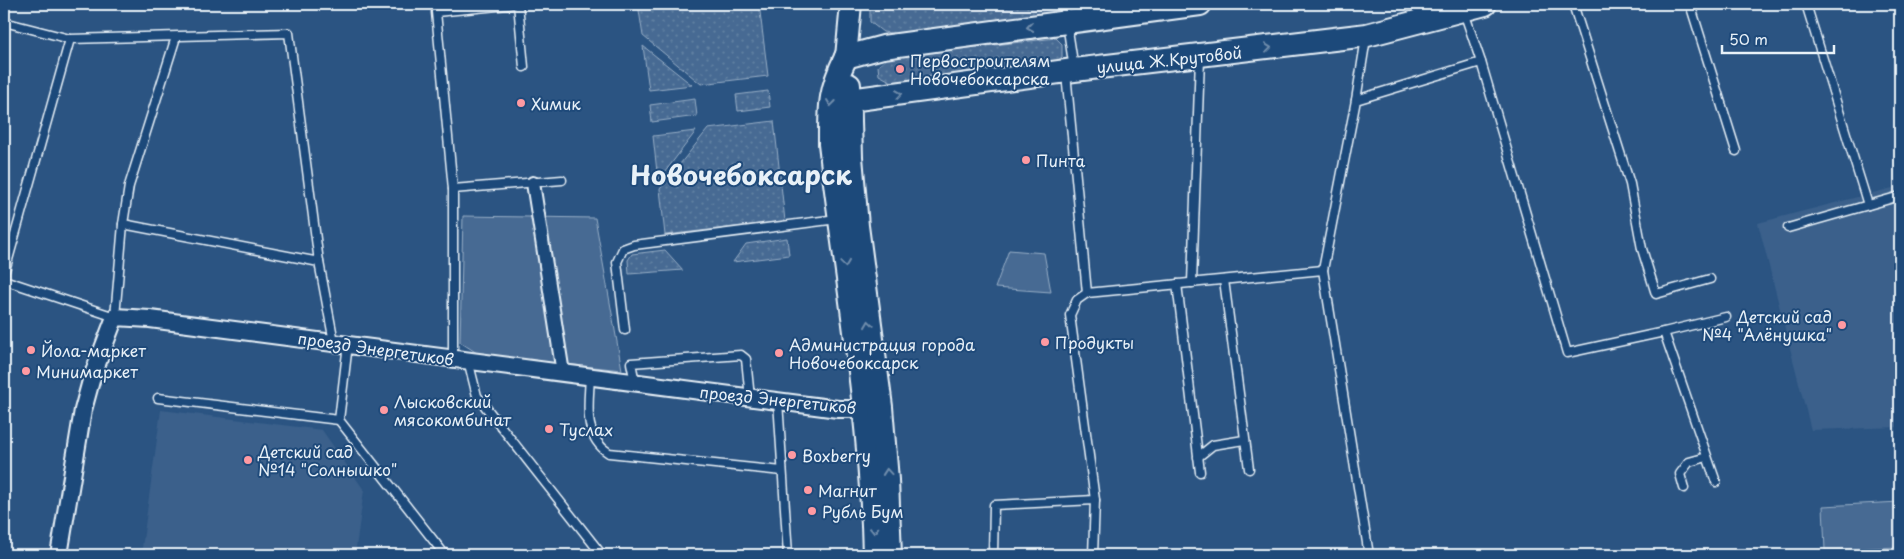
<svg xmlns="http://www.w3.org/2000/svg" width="1904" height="559" viewBox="0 0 1904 559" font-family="'Playpen Sans',sans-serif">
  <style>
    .built { fill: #3a608b }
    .grass { fill: url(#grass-dots); stroke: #98aec6 }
    .park { fill: #476b93; stroke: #98aec6 }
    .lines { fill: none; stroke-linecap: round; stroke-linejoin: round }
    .service-casing { stroke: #e8f1f8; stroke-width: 11 }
    .pedestrian-casing { stroke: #e8f1f8; stroke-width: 16 }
    .minor-casing { stroke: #e8f1f8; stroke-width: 20 }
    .tertiary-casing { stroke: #e8f1f8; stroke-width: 24 }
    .secondary-casing { stroke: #e8f1f8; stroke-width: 26 }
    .service { stroke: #1f4a7a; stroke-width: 8 }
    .pedestrian { stroke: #1f4a7a; stroke-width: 12 }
    .minor { stroke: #1f4a7a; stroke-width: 16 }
    .tertiary { stroke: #1f4a7a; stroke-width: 20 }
    .secondary { stroke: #1f4a7a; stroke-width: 22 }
    .oneway { stroke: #6f8dac }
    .poi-dot { fill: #ff9aa2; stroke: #1f4a7a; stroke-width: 2 }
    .labels { text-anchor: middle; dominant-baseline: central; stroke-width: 4; stroke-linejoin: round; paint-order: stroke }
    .street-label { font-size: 16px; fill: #e8f1f8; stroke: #1f4a7a }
    .poi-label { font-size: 16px; fill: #e8f1f8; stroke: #1f4a7a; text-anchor: start }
    .town-label { font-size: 26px; font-weight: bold; fill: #e8f1f8; stroke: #1f4a7a }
  </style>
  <defs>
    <pattern id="grass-dots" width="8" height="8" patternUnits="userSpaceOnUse" patternTransform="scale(1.25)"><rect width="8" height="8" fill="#476b93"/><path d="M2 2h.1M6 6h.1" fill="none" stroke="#6281a3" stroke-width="1.8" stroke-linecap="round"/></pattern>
  </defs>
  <rect width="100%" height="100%" fill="#2b5482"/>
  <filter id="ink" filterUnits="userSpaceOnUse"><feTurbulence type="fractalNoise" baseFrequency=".02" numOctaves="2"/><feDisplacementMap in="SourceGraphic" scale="10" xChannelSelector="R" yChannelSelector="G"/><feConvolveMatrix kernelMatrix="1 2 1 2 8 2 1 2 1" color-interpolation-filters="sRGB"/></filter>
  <g filter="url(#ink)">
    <g class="built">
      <polygon points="1900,186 1900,427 1811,430 1758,223"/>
      <polygon points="161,410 322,430 364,490 355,555 141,555"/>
    </g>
    <g class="grass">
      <polygon points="638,4 759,4 768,76 701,84 643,36"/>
      <polygon points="870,4 1060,4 1060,5 1056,12 900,34 883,32 870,22"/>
      <polygon points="1056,38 1062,44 1062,57 1057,61 892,82 879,75 878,66 889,57"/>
      <polygon points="643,46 692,85 649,90"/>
      <polygon points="768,91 770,107 738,111 736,95"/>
      <polygon points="695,99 697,116 652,122 650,105"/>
      <polygon points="774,121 785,221 665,235 660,189 708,129"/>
      <polygon points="696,131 658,181 653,136"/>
      <polygon points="787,238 789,255 733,262 746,244"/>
      <polygon points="665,250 683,270 629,274 628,260 632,254"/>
    </g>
    <g class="park">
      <polygon points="463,216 595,218 622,370 480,355 460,342"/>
      <polygon points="1009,250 1044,253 1051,292 995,288"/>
      <polygon points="1900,502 1900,547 1825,550 1823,506"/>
    </g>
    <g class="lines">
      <g class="service-casing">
        <g id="service">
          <polyline points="1064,4 1074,69"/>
          <polyline points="1573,4 1630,184 1642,249 1656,294 1710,279"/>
          <polyline points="1690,4 1736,151"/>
          <polyline points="1806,4 1868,205"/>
          <polyline points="1464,12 1481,62"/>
          <polyline points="4,22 70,39 289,33 319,262 334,342"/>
          <polyline points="1066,73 1087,293 1077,300 1070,315 1095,500 1093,555"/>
          <polyline points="1356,100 1366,38"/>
          <polyline points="453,189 562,180"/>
          <polyline points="123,224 319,262"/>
          <polyline points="1788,228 1900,196"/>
          <polyline points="4,274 70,39"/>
          <polyline points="4,280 115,317 123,224 129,186 176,37"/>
          <polyline points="1224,280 1249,469"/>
          <polyline points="1192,283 1200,58"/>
          <polyline points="1177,284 1200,472"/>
          <polyline points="1087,293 1323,270"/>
          <polyline points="625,330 617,262 623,249 634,245 837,219"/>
          <polyline points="1664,332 1726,317"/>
          <polyline points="348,344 339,420 445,555"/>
          <polyline points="453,358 453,189 436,12 518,4 524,67"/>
          <polyline points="468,360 477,396 602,555"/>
          <path d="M590 376C589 403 582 436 609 453L782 471"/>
          <polyline points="635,382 631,363 741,355 746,359 750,398"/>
          <polyline points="158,398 339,420"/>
          <polyline points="778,401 788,555"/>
          <polyline points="1198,457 1213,445 1244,440"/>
          <polyline points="1684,488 1680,474 1689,462 1707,457"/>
          <polyline points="993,555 994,505 1095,500"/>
          <polyline points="1369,555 1323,270 1356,100 1481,62 1567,353 1664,332 1716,482"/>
        </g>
      </g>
      <g class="pedestrian-casing">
        <polyline id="pedestrian" points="533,183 563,373"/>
      </g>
      <g class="minor-casing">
        <polyline id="minor" points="59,555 83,410 92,377 115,317 150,319 838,409 864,409"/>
      </g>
      <g class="tertiary-casing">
        <polyline id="tertiary" points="846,57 851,4"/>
      </g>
      <g class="secondary-casing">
        <g id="secondary">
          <path d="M846 57C829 92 830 106 830 144 847 281 871 417 874 555"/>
          <polyline points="846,57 883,47 1200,4"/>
          <polyline points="849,85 851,157 857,226 881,407 887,480 890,555"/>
          <polyline points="850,100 1074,70 1367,35 1485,4"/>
        </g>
      </g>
      <use href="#service" class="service"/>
      <use href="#pedestrian" class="pedestrian"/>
      <use href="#minor" class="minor"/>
      <use href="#tertiary" class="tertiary"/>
      <use href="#secondary" class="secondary"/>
    </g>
    <defs><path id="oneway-chevron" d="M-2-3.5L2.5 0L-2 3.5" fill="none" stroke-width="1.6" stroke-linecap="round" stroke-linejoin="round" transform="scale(1.25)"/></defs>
    <g class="oneway">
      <use href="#oneway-chevron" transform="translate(1030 27) rotate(172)"/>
      <use href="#oneway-chevron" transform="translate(1268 48) rotate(-7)"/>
      <use href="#oneway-chevron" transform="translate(899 94) rotate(-8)"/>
      <use href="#oneway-chevron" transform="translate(831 103) rotate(97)"/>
      <use href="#oneway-chevron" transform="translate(845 264) rotate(82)"/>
      <use href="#oneway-chevron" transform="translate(869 324) rotate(-98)"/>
      <use href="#oneway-chevron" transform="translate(887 472) rotate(-95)"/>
      <use href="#oneway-chevron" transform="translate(874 530) rotate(88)"/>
    </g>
  </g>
  <g class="poi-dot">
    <circle cx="900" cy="69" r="5"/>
    <circle cx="521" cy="103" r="5"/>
    <circle cx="1026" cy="160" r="5"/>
    <circle cx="1842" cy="325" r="5"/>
    <circle cx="1045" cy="342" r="5"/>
    <circle cx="31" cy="350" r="5"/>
    <circle cx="779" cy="353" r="5"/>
    <circle cx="26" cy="371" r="5"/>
    <circle cx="384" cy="410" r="5"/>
    <circle cx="549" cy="429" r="5"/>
    <circle cx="792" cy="455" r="5"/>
    <circle cx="248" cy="460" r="5"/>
    <circle cx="808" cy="490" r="5"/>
    <circle cx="812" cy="511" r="5"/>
  </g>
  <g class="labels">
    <g class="street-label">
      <text transform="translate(1169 59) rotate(-6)">улица Ж.Крутовой</text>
      <text transform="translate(376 348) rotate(8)">проезд Энергетиков</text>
      <text transform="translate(778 399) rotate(6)">проезд Энергетиков</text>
    </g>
    <g class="poi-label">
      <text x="910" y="60">Первостроителям<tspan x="910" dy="18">Новочебоксарска</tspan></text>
      <text x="531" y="103">Химик</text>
      <text x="1036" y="160">Пинта</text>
      <text x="1832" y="316" text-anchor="end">Детский сад<tspan x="1832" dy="18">№4 "Алёнушка"</tspan></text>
      <text x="1055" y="342">Продукты</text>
      <text x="789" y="344">Администрация города<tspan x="789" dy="18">Новочебоксарск</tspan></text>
      <text x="41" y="350">Йола-маркет</text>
      <text x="36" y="371">Минимаркет</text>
      <text x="394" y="401">Лысковский<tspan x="394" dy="18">мясокомбинат</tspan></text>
      <text x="559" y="429">Туслах</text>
      <text x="258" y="451">Детский сад<tspan x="258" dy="18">№14 "Солнышко"</tspan></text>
      <text x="802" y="455">Boxberry</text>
      <text x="818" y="490">Магнит</text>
      <text x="822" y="511">Рубль Бум</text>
    </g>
    <g class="town-label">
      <text x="741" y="174">Новочебоксарск</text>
    </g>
  </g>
  <rect width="1904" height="559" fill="none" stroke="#1f4a7a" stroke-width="20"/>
  <rect x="10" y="10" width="1884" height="539" fill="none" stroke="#e8f1f8" stroke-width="2" filter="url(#ink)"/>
  <path d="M1722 45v8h112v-8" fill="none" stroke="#e8f1f8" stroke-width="2.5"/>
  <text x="1729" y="45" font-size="15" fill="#e8f1f8" stroke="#1f4a7a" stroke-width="4" paint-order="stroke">50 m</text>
</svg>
